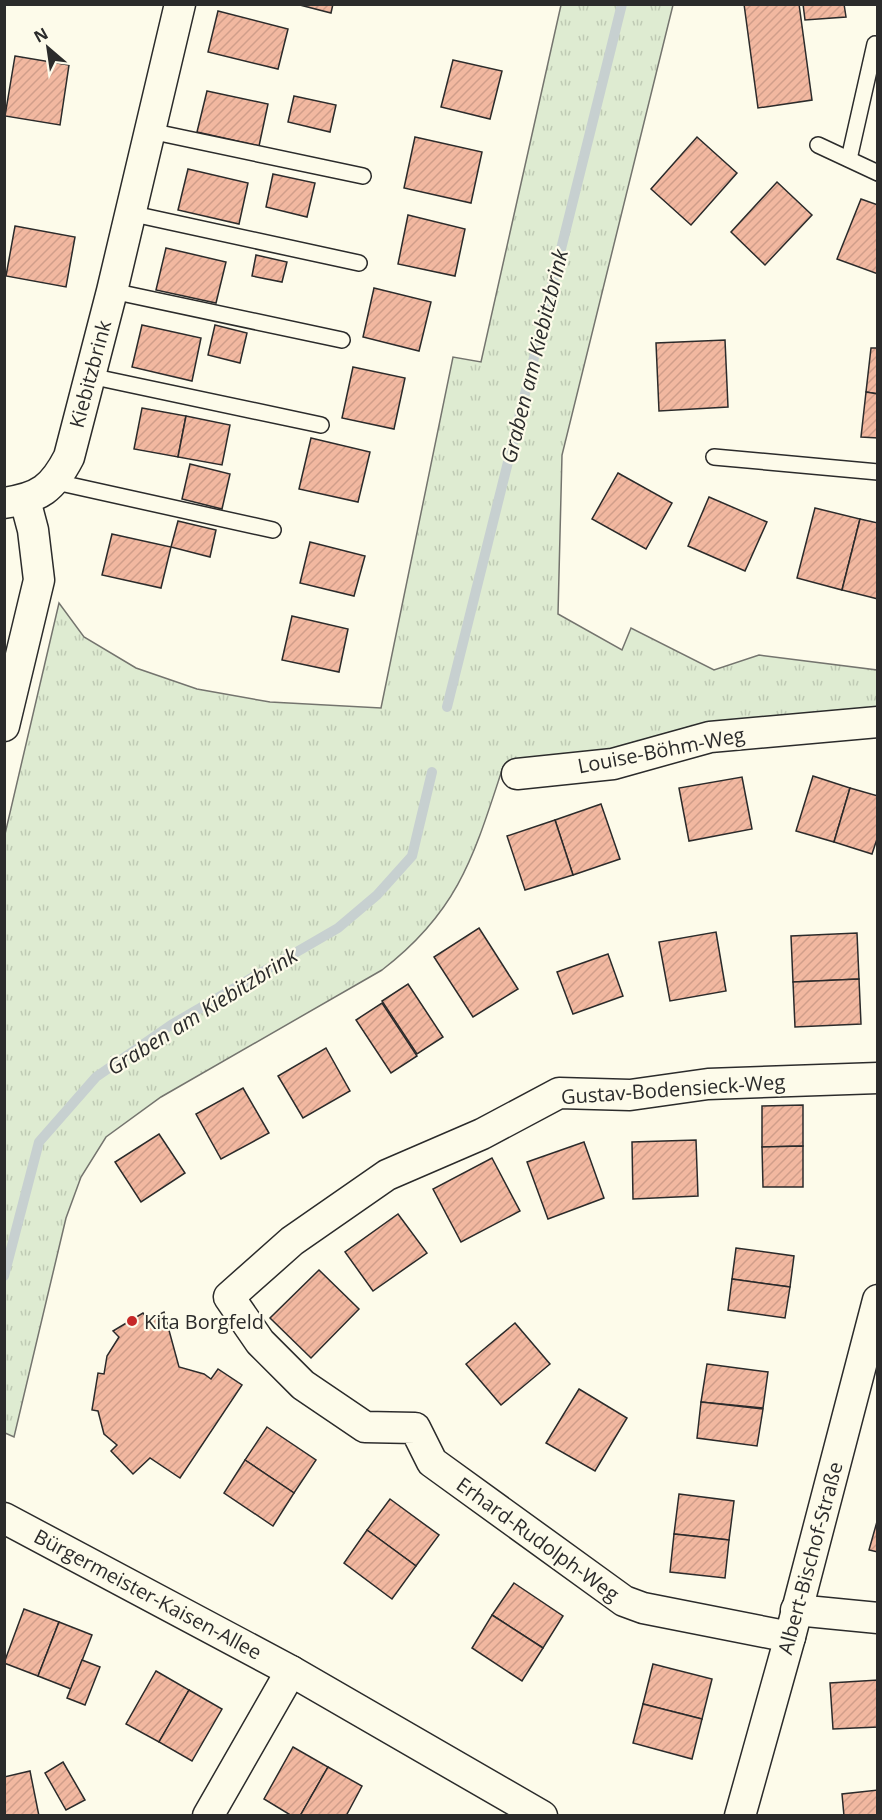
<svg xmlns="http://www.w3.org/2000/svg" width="882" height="1820" viewBox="0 0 882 1820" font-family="'Open Sans',sans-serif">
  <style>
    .park { fill: url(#park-tufts); stroke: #74746e; stroke-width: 1.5 }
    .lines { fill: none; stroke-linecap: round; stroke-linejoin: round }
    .stream { stroke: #c7d0d0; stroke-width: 10 }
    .building { fill: url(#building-hatch); stroke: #2b2b2b; stroke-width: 1.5 }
    .service-casing { stroke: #2b2b2b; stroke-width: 18 }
    .minor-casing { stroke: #2b2b2b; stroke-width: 33 }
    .service { stroke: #fdfbea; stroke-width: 15 }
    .minor { stroke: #fdfbea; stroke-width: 30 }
    .poi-dot { fill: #c62828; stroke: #fdfbea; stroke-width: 2 }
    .labels { text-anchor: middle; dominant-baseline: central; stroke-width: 4.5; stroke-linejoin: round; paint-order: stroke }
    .street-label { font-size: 20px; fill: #2b2b2b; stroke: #fdfbea }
    .poi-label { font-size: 20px; fill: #2b2b2b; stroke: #fdfbea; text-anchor: start }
    .water-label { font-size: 21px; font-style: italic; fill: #2b2b2b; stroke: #fdfbea }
  </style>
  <defs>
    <pattern id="park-tufts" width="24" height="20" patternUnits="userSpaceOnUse" patternTransform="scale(1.5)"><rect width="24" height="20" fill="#deebd1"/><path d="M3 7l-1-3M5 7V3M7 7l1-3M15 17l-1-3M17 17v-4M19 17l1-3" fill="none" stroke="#bfcab4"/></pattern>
    <pattern id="building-hatch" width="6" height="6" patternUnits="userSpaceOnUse" patternTransform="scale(1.5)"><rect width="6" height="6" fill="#f2b8a0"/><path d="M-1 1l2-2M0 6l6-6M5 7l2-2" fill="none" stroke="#d09e8a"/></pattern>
  </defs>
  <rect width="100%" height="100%" fill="#fdfbea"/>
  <path class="park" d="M561 5H673L562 455 558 614 622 650 631 628 714 670 759 655 877 670V714L612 755 503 767C474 855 459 911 382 970L161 1097 106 1137 81 1177 66 1218 14 1437 5 1433V834L59 603 84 637 136 668 197 689 270 702 381 708 453 357 481 362Z"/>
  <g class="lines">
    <g class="stream">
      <polyline points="447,707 622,4"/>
      <polyline points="4,1276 39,1142 96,1077 171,1025 338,928 377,895 412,856 432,772"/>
    </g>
  </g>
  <g class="building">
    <polygon points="296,4 333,4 331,13"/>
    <polygon points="744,4 799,4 812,100 758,108"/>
    <polygon points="803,4 844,4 846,17 805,20"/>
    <polygon points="218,11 288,29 278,69 208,52"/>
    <polygon points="15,56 69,65 60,125 5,116"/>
    <polygon points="453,60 502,71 490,119 441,107"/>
    <polygon points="207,91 268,104 259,146 197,132"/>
    <polygon points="294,96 336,105 330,132 288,122"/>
    <polygon points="415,137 482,152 471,203 404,188"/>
    <polygon points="697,137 737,173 691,225 651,189"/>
    <polygon points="188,169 248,183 239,224 178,210"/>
    <polygon points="273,174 315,183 307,217 266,207"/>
    <polygon points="777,182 812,215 765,265 731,232"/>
    <polygon points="861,199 878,205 878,274 837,259"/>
    <polygon points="408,215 465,229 455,276 398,264"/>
    <polygon points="15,226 75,237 66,287 6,276"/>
    <polygon points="166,248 226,262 216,303 156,290"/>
    <polygon points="256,255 287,262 282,282 252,276"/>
    <polygon points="374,288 431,302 419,351 363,337"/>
    <polygon points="142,325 201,338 192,381 132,367"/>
    <polygon points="215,325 247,333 240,363 208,355"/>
    <polygon points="725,340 728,407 659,411 656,343"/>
    <polygon points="871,348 878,348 878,394 866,392"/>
    <polygon points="353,367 405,378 394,429 342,418"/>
    <polygon points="866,392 878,394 878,438 861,437"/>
    <polygon points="142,408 186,416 178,457 134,449"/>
    <polygon points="186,416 230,425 222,465 178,457"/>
    <polygon points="311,438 370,452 358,502 299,489"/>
    <polygon points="190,464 230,474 222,509 182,499"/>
    <polygon points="618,473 672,503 646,549 592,519"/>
    <polygon points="709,497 767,522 745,571 688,546"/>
    <polygon points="815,508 860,519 842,590 797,578"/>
    <polygon points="860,519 878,523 878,599 842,590"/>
    <polygon points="178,521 216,530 210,557 171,547"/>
    <polygon points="112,534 171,547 161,588 102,575"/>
    <polygon points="310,542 365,556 354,596 300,583"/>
    <polygon points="292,616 348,629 339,672 282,660"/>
    <polygon points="813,776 850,788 834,842 796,831"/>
    <polygon points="742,777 752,829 689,841 679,788"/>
    <polygon points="850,788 878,796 878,836 872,854 834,842"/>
    <polygon points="601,804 620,859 573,875 555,820"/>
    <polygon points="555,820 573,875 525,890 507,836"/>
    <polygon points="479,928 518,989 473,1017 434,957"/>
    <polygon points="716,932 726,991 670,1001 659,942"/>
    <polygon points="857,933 859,979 793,982 791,936"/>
    <polygon points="608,954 623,996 573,1014 557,972"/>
    <polygon points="859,979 861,1024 795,1027 793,982"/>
    <polygon points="408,984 443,1037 417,1054 382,1001"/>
    <polygon points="382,1003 417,1056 391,1073 356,1020"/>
    <polygon points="326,1048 350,1091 303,1118 278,1076"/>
    <polygon points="243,1088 269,1133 221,1159 196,1114"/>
    <polygon points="803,1105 803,1146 762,1147 762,1106"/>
    <polygon points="159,1134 185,1173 141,1202 115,1162"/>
    <polygon points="696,1140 698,1196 633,1199 632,1142"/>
    <polygon points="584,1142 604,1198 548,1219 527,1162"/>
    <polygon points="803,1146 803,1187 763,1187 762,1147"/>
    <polygon points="492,1158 520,1211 461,1242 433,1189"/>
    <polygon points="398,1214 427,1253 373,1291 345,1252"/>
    <polygon points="736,1248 794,1256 790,1287 732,1279"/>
    <polygon points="319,1270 359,1309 311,1358 270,1318"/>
    <polygon points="732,1279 790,1287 785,1318 728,1310"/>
    <polygon points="164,1312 179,1367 204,1374 211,1379 218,1369 242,1385 180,1478 150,1458 133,1474 111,1451 117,1445 104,1434 98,1411 92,1410 98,1373 104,1374 107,1356 119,1337 113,1331 143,1313 148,1320"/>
    <polygon points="515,1323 550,1364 501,1405 466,1364"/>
    <polygon points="707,1364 768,1372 763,1408 701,1402"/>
    <polygon points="579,1389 627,1418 595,1471 546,1443"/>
    <polygon points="701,1402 763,1409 757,1446 697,1438"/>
    <polygon points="267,1427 316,1460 294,1493 245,1460"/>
    <polygon points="245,1460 294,1493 273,1526 224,1493"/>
    <polygon points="679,1494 734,1501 729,1540 674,1534"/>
    <polygon points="390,1499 439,1535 416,1566 367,1530"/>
    <polygon points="878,1518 878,1552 869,1550"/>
    <polygon points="367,1530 416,1566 392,1599 344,1563"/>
    <polygon points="674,1534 729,1540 725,1578 670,1572"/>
    <polygon points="514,1583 563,1616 543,1648 492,1615"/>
    <polygon points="24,1609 59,1622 38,1676 4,1663"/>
    <polygon points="492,1615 543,1648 522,1681 472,1648"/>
    <polygon points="59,1622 92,1635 71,1689 38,1676"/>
    <polygon points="82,1660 100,1667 85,1705 67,1698"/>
    <polygon points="653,1664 712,1679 702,1719 643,1704"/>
    <polygon points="156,1671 189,1690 159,1742 126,1724"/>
    <polygon points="878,1680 878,1727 833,1729 830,1683"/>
    <polygon points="189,1690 222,1709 192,1761 159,1742"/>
    <polygon points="643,1704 702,1719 692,1759 633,1743"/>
    <polygon points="293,1747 328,1767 300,1816 292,1816 264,1799"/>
    <polygon points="63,1762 85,1800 66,1810 45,1773"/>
    <polygon points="328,1767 362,1786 346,1816 300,1816"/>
    <polygon points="30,1771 39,1816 4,1816 4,1777"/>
    <polygon points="878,1790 878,1816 844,1816 842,1794"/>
  </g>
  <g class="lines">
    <g class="service-casing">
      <g id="service">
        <polyline points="150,131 363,176"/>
        <polyline points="818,145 878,173"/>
        <polyline points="849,159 875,44"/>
        <polyline points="129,213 359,263"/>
        <polyline points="112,291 342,340"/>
        <polyline points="90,376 321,425"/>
        <polyline points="714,457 878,472"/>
        <polyline points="56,482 273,530"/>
      </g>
    </g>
    <g class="minor-casing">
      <g id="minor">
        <path d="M4 503C40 498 53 488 69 457L112 291 180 4"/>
        <polyline points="4,726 39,580 33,530 25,500"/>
        <polyline points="517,774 613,764 710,737 878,722"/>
        <polyline points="4,1518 291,1671 542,1816"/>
        <polyline points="796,1610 878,1618"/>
        <polyline points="790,1637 643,1608 624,1601 432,1462 415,1428 365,1427 303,1385 260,1342 229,1297 292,1241 387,1175 482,1134 559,1093 630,1095 708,1084 878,1078"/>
        <polyline points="208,1816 291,1671"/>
        <polyline points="740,1816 790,1637 878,1300"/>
      </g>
    </g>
    <use href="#service" class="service"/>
    <use href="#minor" class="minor"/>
  </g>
  <circle class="poi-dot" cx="132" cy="1321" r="6"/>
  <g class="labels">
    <g class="street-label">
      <text transform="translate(90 374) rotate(-75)">Kiebitzbrink</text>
      <text transform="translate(661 750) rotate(-11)">Louise-Böhm-Weg</text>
      <text transform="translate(673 1089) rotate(-4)">Gustav-Bodensieck-Weg</text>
      <text transform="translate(538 1539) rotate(36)">Erhard-Rudolph-Weg</text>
      <text transform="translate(810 1558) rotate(-75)">Albert-Bischof-Straße</text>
      <text transform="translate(148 1594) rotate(28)">Bürgermeister-Kaisen-Allee</text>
    </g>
    <g class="poi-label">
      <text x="144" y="1321">Kita Borgfeld</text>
    </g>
    <g class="water-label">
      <text transform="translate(534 356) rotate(-76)">Graben am Kiebitzbrink</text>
      <text transform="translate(202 1011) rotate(-32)">Graben am Kiebitzbrink</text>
    </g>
  </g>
  <rect width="882" height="1820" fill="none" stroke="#2b2b2b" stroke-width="12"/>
  <g transform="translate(48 48) rotate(331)" stroke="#fdfbea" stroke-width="4.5" paint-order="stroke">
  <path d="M0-4.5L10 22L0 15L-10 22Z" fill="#2b2b2b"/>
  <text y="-9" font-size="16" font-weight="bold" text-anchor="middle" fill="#2b2b2b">N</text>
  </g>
</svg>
